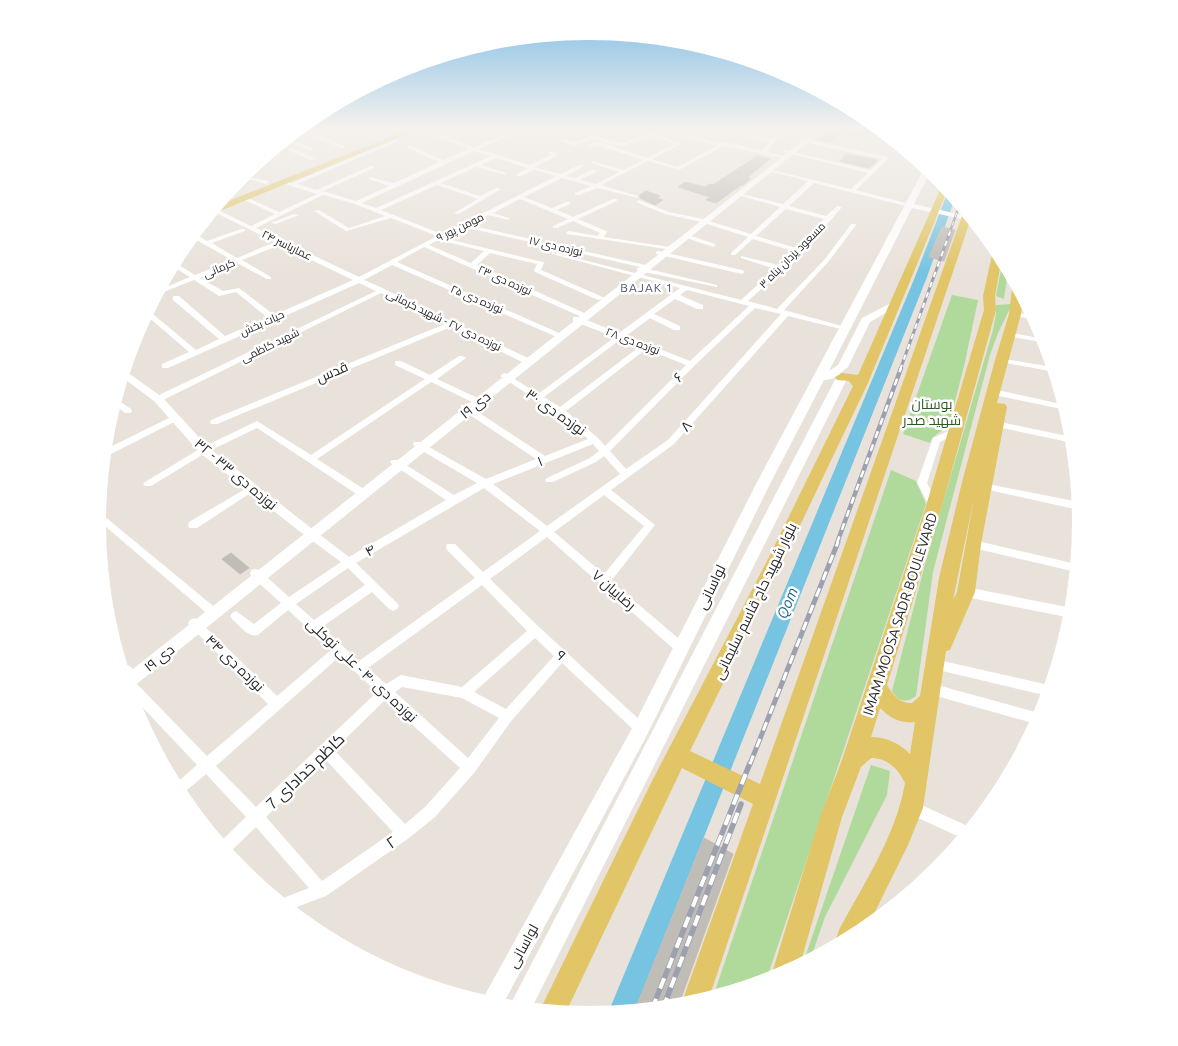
<svg xmlns="http://www.w3.org/2000/svg" width="1178" height="1046" viewBox="0 0 1178 1046" font-family="Ubuntu,Cairo,sans-serif">
  <style>
    .green { fill: #b0da9b }
    .lines { fill: none; stroke-linecap: round; stroke-linejoin: round }
    .river { fill: #76c4e1; fill-rule: evenodd }
    .building { fill: #c0bcb6; stroke: #c3beb4 }
    .minor { fill: #fff; fill-rule: evenodd }
    .tertiary { fill: #fff; fill-rule: evenodd }
    .secondary { fill: #fff; fill-rule: evenodd }
    .primary { fill: #e1c566; fill-rule: evenodd }
    .rail-far4-casing { stroke: #9da0af; stroke-width: 2.5 }
    .rail-far3-casing { stroke: #9da0af; stroke-width: 3 }
    .rail-far2-casing { stroke: #9da0af; stroke-width: 4.5 }
    .rail-far1-casing { stroke: #9da0af; stroke-width: 5 }
    .rail-casing { stroke: #9da0af; stroke-width: 5.5 }
    .rail-far4 { stroke: #fff; stroke-width: 1; stroke-dasharray: 4.5; stroke-linecap: butt }
    .rail-far3 { stroke: #fff; stroke-width: 2; stroke-dasharray: 5.5; stroke-linecap: butt }
    .rail-far2 { stroke: #fff; stroke-width: 2.5; stroke-dasharray: 7; stroke-linecap: butt }
    .rail-far1 { stroke: #fff; stroke-width: 3; stroke-dasharray: 9; stroke-linecap: butt }
    .rail { stroke: #fff; stroke-width: 4; stroke-dasharray: 11; stroke-linecap: butt }
    .labels { text-anchor: middle; dominant-baseline: central; stroke-width: 5; stroke-linejoin: round; paint-order: stroke }
    .far-street-label { font-size: 11px; fill: #272727; stroke: #fff }
    .far-neighbourhood-label { font-size: 12px; letter-spacing: 1px; fill: #4d5372; stroke: #fff }
    .street-label { font-size: 14px; fill: #272727; stroke: #fff }
    .park-label { font-size: 14px; fill: #2c5b20; stroke: #fff }
    .water-label { font-size: 15px; font-style: italic; fill: #1a6188; stroke: #fff }
    .near-street-label { font-size: 16px; fill: #272727; stroke: #fff }
  </style>
  <rect width="100%" height="100%" fill="#e8e2da"/>
  <g class="green">
    <polygon points="1003,259 1008,270 1004,299 996,296"/>
    <polygon points="952,295 978,300 965,362 949,425 932,438 930,443 903,434"/>
    <path d="M1012 304 998 333 990 355 933 572 916 696C906 704 898 701 892 691L924 568 993 330 996 314V305Z"/>
    <polygon points="891,470 916,481 926,504 766,981 713,997"/>
    <polygon points="871,765 890,771 887,795 825,917 810,960 803,963"/>
  </g>
  <g class="lines">
    <polygon class="river" points="950,192 955,198 927,277 635,1010 608,1013 915,277 947,194"/>
  </g>
  <g class="building">
    <polygon points="833,127 850,127 868,131 861,137 842,132 830,142 819,140"/>
    <polygon points="846,154 877,160 876,162 869,168 840,161"/>
    <polygon points="757,156 770,159 748,177 750,179 743,185 741,185 716,203 706,200 710,197 678,187 685,182 705,187 710,184 713,185"/>
    <polygon points="646,191 660,196 657,198 663,200 655,205 640,198 640,195"/>
    <polygon points="942,227 955,230 944,261 929,257"/>
    <polygon points="231,553 249,568 240,574 222,559"/>
    <polygon points="704,838 733,854 680,1001 683,1006 644,1009 637,1005"/>
  </g>
  <g class="lines">
    <g class="minor">
      <polygon points="347,127 352,127 374,136 369,137"/>
      <path d="M418 127 442 136 468 127H473L447 137 474 147 520 128H524V130L478 149 529 165 551 155 547 152 552 151 557 154V156L534 167 561 174 579 165H583V167L566 176 575 178 592 170H596V172L580 180 596 184 619 172 592 163V161L623 170 643 160 597 145 590 148 588 145 597 141 647 158 674 144 651 136 621 147 593 139 574 146 561 141 564 139 574 142 588 137 557 128V127H563L621 143 658 131V133L655 134 681 144 652 159 677 167 717 146 656 128V127H662L714 142 732 143 762 151 770 142 749 138 763 127H767L756 137 772 139C778 131 785 126 795 127L780 135 767 152 787 157V159L724 146 679 170 648 161 601 185 638 196V198L597 188 579 195H575V193L591 186 562 178 524 197 552 208 566 202H570V204L557 210 573 217 613 199H617V201L578 219 606 231 607 232 604 237 670 247 672 248V250L567 234 566 233 569 231 598 236 600 233 573 221 557 228H553V226L568 219 520 199 493 213 509 218V220L488 215 469 225 650 266 651 267 648 269 717 285V287L639 271 636 269 640 267 464 227 444 238 543 262 544 263 541 270 605 298 598 300 535 272 534 271 537 264 490 253 477 265 591 316 590 318H584L424 247 397 262 566 336 562 338H559L392 265 364 280 385 289 386 290 532 360V364H526L451 327 217 424H211L210 422 211 420 445 324 381 293 161 401H155V397L376 291 359 283 168 368H162V364L189 352 146 315 148 310 196 350 219 339 173 300V296H179L225 336 268 318 236 292 219 296 194 280 156 295 159 290 190 277 172 266 174 262 195 275 232 260 191 237 194 233 207 241 241 229H245V231L212 243 237 258 275 242 212 211 214 208 251 226 275 214 242 199V197H246L279 212 317 194 281 183V181L292 183 397 138 399 141 297 184 317 190 370 166H374V168L323 191 356 201 389 186 369 179V177L394 183 439 162 407 148V146H411L443 160 469 149 416 129V127ZM474 151 491 156 376 208 362 203ZM496 158 528 168 517 174V176H521L534 170 556 176 442 234 381 210 437 185 478 199 454 213 459 214 501 189 496 188 480 196 441 183 476 167 506 175V173L481 165ZM323 195 355 204 385 216 349 228 319 210 314 211 346 231 391 218 437 236 359 277 256 228ZM438 240 484 251 471 263 429 245ZM280 245 353 280 274 315 239 288 223 291 200 278 237 263 267 279H271V277L242 260Z"/>
      <polygon points="599,127 605,127 617,131 615,132"/>
      <polygon points="310,132 345,146 346,147 341,148 308,135"/>
      <polygon points="287,138 312,148 313,149 308,150 284,140"/>
      <path d="M801 138 888 157V159L856 190 913 205 910 207 814 183 789 206 826 216 837 206 842 207 831 220 766 285 748 301 777 309 825 259 851 224H855L856 225 829 261 784 310 849 328 845 330 788 316 674 444 611 490 655 525 611 581 685 644 687 648 685 652 681 653 677 652 547 537 490 579 539 627 645 725 647 729 645 733 641 735 637 733 562 663 512 720 474 773 435 817 409 838 326 896 289 910 278 900 309 888 256 827 228 854 219 843 246 817 206 774 180 796 174 785 197 765 129 693 120 662C127 663 137 671 140 678L136 683 207 756 268 704 190 626 188 623 190 620 194 618 198 620 277 696 331 650 288 610 258 635C248 638 239 625 232 619L230 616 232 613 236 611 254 624 281 603 251 576 250 573 251 570 255 569 259 570 289 597 341 562 303 534 302 531 303 528H311L349 557 446 500 392 464 390 462 392 460H398L454 495 477 483 414 446 413 444 414 442H420L486 479 536 459 461 409V405H467L545 456 588 439 557 413 500 376 504 373 507 374 538 394 615 337 573 321V317H579L619 333 680 288 552 254V252L741 300 775 269 741 258V256L778 265 793 251 753 239 735 255H731V253L748 237 701 222 665 214 636 202 639 200 669 212 708 220 709 221 751 234 780 207 738 195V193L783 204 808 181 768 171V169L851 189 868 173 784 152V150L870 170 882 159 799 141ZM786 209 824 219 796 248 756 236ZM687 290 749 306 690 361 626 336 650 318 674 330H680V326L654 314 675 299 697 309H703V305L680 295ZM755 308 781 314 668 440 626 469 610 451 694 366ZM621 339 639 347 560 407 544 397ZM646 349 686 365 605 446 598 438 566 411ZM593 444 599 451 590 458 547 478 545 480 547 482H553L596 462 604 456 620 474 547 526 493 484ZM484 488 540 531 483 572 455 544H447L446 547 447 550 475 578 359 661 322 627 372 592 389 609 393 611 397 609 399 606 397 603 356 563ZM604 495 644 526 604 574 554 532ZM348 568 365 585 314 620 296 604ZM482 585 527 631 462 687 401 675 386 684 368 668ZM535 638 554 656 506 709 474 692ZM339 657 377 692 256 807 216 766ZM402 687 462 698 499 718 468 758 395 692ZM385 700 460 768 425 807 405 824 334 750ZM325 759 393 832 322 881 266 817Z"/>
      <polygon points="288,148 292,148 316,159 311,160 288,150"/>
      <polygon points="242,175 268,181 269,182 266,184 240,177"/>
      <polygon points="294,214 299,215 276,224 271,223"/>
      <polygon points="686,234 715,244 716,245 713,247 684,237 683,236"/>
      <polygon points="658,251 742,270 745,272 742,274 656,254 656,252"/>
      <polygon points="170,269 173,271 167,274"/>
      <polygon points="1012,312 1032,315 1035,319 1012,316"/>
      <polygon points="1007,332 1044,339 1046,343 1007,336"/>
      <polygon points="459,356 462,356 466,358 437,379 482,400 482,404 476,404 431,382 317,459 367,491 369,494 367,497 361,497 257,428 207,452 151,486 145,486 143,484 145,482 201,448 257,421 311,455 425,379 395,365 395,361 401,361 430,375"/>
      <polygon points="998,358 1053,367 1055,372 1001,362 997,360"/>
      <polygon points="1002,391 1065,405 1066,410 999,396 999,392"/>
      <polygon points="115,398 131,409 132,411 131,413 125,413 114,404"/>
      <polygon points="175,415 178,416 179,418 178,420 109,455 104,456 104,450"/>
      <polygon points="996,421 1072,437 1073,443 993,426 992,424"/>
      <polygon points="957,427 960,428 961,430 960,432 940,442 927,483 939,506 934,510 931,509 917,483 933,438"/>
      <polygon points="983,483 1079,502 1079,510 980,488 978,486"/>
      <polygon points="252,485 255,486 257,488 255,490 197,528 189,528 188,525 189,522"/>
      <polygon points="98,511 218,610 220,613 218,616 214,618 210,616 98,520"/>
      <polygon points="973,540 1076,564 1076,572 969,547 968,544 969,541"/>
      <polygon points="966,587 1072,608 1071,618 966,597 962,595 961,592 962,589"/>
      <polygon points="934,659 1049,685 1051,686 1048,696 934,669 930,668 928,664 930,660"/>
      <polygon points="930,683 1039,713 1042,714 1036,724 926,693 924,689 926,685"/>
      <polygon points="912,801 917,803 972,828 962,838 907,813 905,808 907,803"/>
    </g>
    <polygon class="tertiary" points="124,370 162,397 208,447 311,528 313,531 311,534 303,534 200,453 154,401 122,377"/>
    <g class="secondary">
      <polygon points="378,127 399,127 387,131"/>
      <polygon points="820,127 827,127 128,691 124,676"/>
      <polygon points="925,167 931,171 914,204 971,217 975,222 912,208 829,371 838,365 862,318 889,304 893,303 898,306 870,322 848,367 839,374 846,375 848,377 646,782 531,1009 509,1007 837,376 832,379 824,380 770,484 647,735 502,1006 481,1002 635,723 756,484"/>
    </g>
    <g class="primary">
      <polygon points="415,127 425,127 215,213 210,213 216,206"/>
      <polygon points="943,183 948,189 868,383 784,559 690,751 760,784 963,213 966,211 971,218 709,998 685,1005 682,1002 753,804 682,768 566,1012 540,1010 653,779 768,559 853,386 849,381 837,380 835,377 842,373 858,375"/>
      <path d="M996 247 1002 257 995 296 996 310 942 506 887 685C893 695 900 704 912 703L920 696 939 578 962 482 995 360 1009 314 1012 288 1017 285 1023 296 1021 314 997 403 1005 404 1007 407 981 544 975 592 950 650 946 651 923 808 908 845 867 928 838 945 836 939 839 930C864 883 896 836 905 783 898 769 888 758 871 758L861 767 842 817 800 965 774 978 772 973 820 817 842 760 926 506 984 310 983 296 993 250ZM974 498 957 592 953 600ZM880 708C890 718 901 724 915 722L910 754C899 743 886 737 871 737Z"/>
    </g>
    <g class="rail-far4-casing">
      <polyline id="rail-far4" points="949,234 960,204"/>
    </g>
    <g class="rail-far3-casing">
      <polyline id="rail-far3" points="900,370 950,232"/>
    </g>
    <g class="rail-far2-casing">
      <polyline id="rail-far2" points="837,543 901,368"/>
    </g>
    <g class="rail-far1-casing">
      <polyline id="rail-far1" points="750,764 838,542"/>
    </g>
    <g class="rail-casing">
      <g id="rail">
        <polyline points="663,1008 741,804"/>
        <polyline points="652,1009 750,763"/>
      </g>
    </g>
    <use href="#rail-far4" class="rail-far4"/>
    <use href="#rail-far3" class="rail-far3"/>
    <use href="#rail-far2" class="rail-far2"/>
    <use href="#rail-far1" class="rail-far1"/>
    <use href="#rail" class="rail"/>
  </g>
  <linearGradient id="sky" x2="0" y2="1"><stop stop-color="#7abae5"/><stop offset="0.47" stop-color="#f5f2ee"/><stop offset="1" stop-color="#f5f2ee" stop-opacity="0"/></linearGradient>
  <rect width="1178" height="273" fill="url(#sky)"/>
  <g class="labels">
    <g class="far-street-label">
      <text transform="translate(460 227) rotate(-26)">مومن پور ۹</text>
      <text transform="translate(287 245) rotate(26)">عماریاسر ۲۴</text>
      <text transform="translate(556 246) rotate(13)">نوزده دی ۱۷</text>
      <text transform="translate(792 255) rotate(-45)">۳ مسعود یزدان پناه</text>
      <text transform="translate(219 268) rotate(-23)">کرمانی</text>
      <text transform="translate(505 280) rotate(24)">نوزده دی ۲۳</text>
      <text transform="translate(477 299) rotate(23)">نوزده دی ۲۵</text>
      <text transform="translate(444 320) rotate(26)">نوزده دی ۲۷ - شهید کرمانی</text>
      <text transform="translate(262 323) rotate(-24)">حیات بخش</text>
      <text transform="translate(633 341) rotate(21)">نوزده دی ۲۸</text>
      <text transform="translate(270 345) rotate(-26)">شهید کاظمی</text>
    </g>
    <g class="far-neighbourhood-label">
      <text x="647" y="287">BAJAK 1</text>
    </g>
    <g class="street-label">
      <text transform="translate(332 372) rotate(-23)">قدس</text>
      <text transform="translate(678 377) rotate(-45)">۶</text>
      <text transform="translate(475 405) rotate(-38)">۱۹ دی</text>
      <text transform="translate(556 412) rotate(35)">نوزده دی ۳۰</text>
      <text transform="translate(686 426) rotate(-48)">۸</text>
      <text transform="translate(540 461) rotate(-22)">۱</text>
      <text transform="translate(236 474) rotate(40)">۳۲ - نوزده دی ۳۳</text>
      <text transform="translate(370 550) rotate(-30)">۴</text>
      <text transform="translate(711 587) rotate(-64)">لواسانی</text>
      <text transform="translate(614 590) rotate(41)">۷ رضاییان</text>
      <text transform="translate(755 601) rotate(-64)">بلوار شهید حاج قاسم سلیمانی</text>
      <text transform="translate(900 614) rotate(-72)">IMAM MOOSA SADR BOULEVARD</text>
      <text transform="translate(561 655) rotate(43)">۹</text>
      <text transform="translate(159 658) rotate(-39)">۱۹ دی</text>
      <text transform="translate(235 663) rotate(44)">نوزده دی ۴۴</text>
      <text transform="translate(362 670) rotate(43)">نوزده دی ۴۰ - علی توکلی</text>
      <text transform="translate(523 946) rotate(-61)">لواسانی</text>
    </g>
    <g class="park-label">
      <text x="932" y="404">بوستان<tspan x="932" dy="16">شهید صدر</tspan></text>
    </g>
    <g class="water-label">
      <text transform="translate(787 603) rotate(-68)">Qom</text>
    </g>
    <g class="near-street-label">
      <text transform="translate(305 771) rotate(-44)">7 کاظم خدادای</text>
      <text transform="translate(391 842) rotate(-35)">۲</text>
    </g>
  </g>
  <path d="M0 0H1178V1046H0ZM106 523a483 483 0 1 1 966 0a483 483 0 1 1-966 0Z" fill="#fff" fill-rule="evenodd"/>
</svg>
